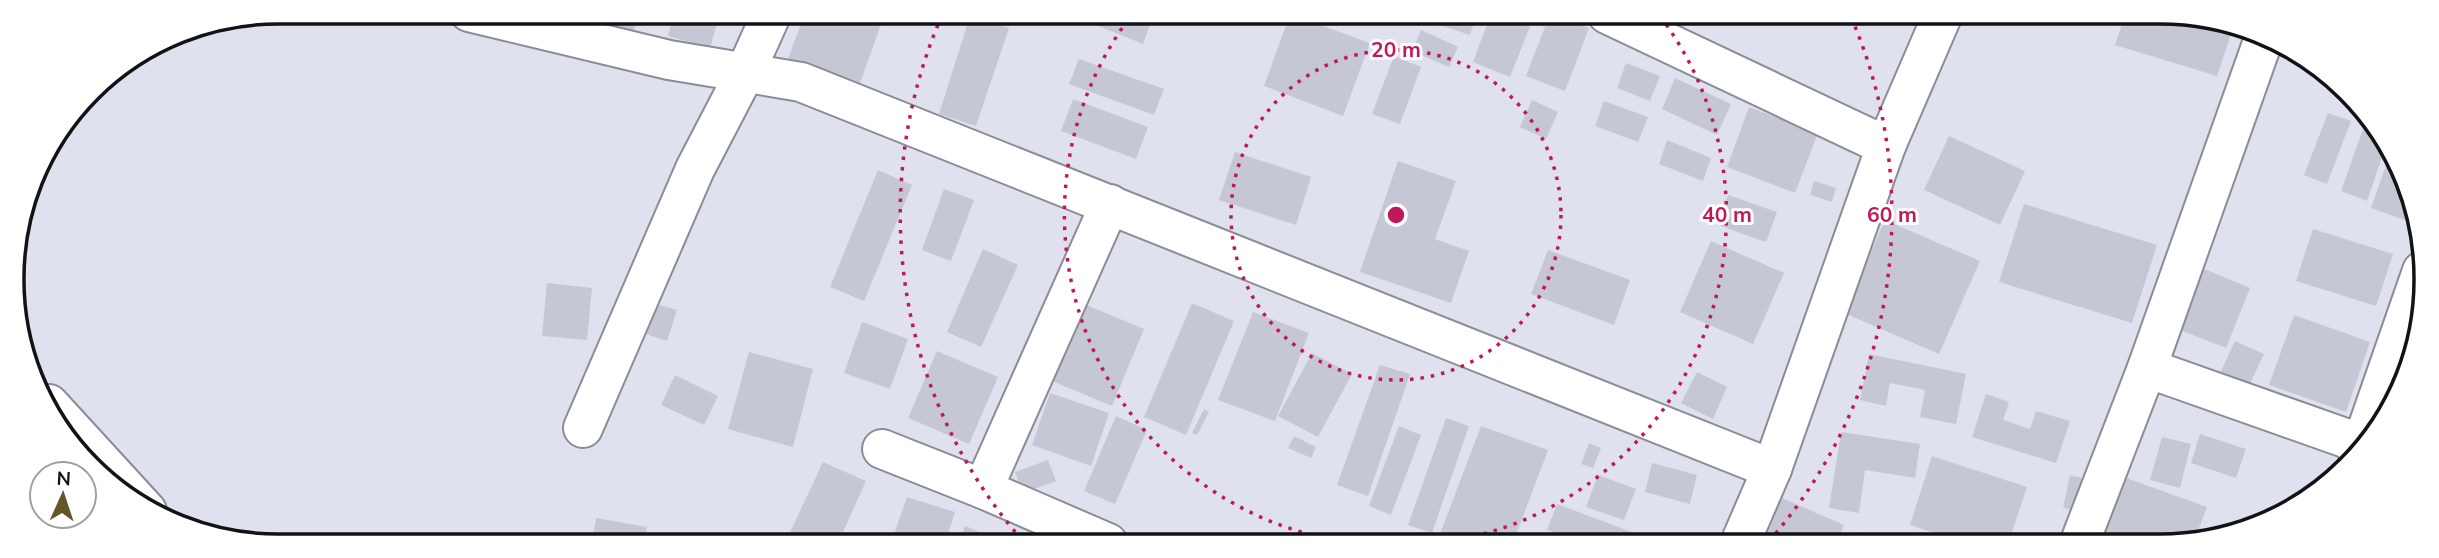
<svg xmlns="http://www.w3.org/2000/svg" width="2439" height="558" viewBox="0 0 2439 558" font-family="Mulish,sans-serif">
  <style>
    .building { fill: #c5c8d4 }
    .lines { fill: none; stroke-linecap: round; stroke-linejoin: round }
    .minor-casing { stroke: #8a8c97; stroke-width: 42 }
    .minor { stroke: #fff; stroke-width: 38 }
    .ring { fill: none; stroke: #c2185b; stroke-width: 3.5; stroke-dasharray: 3.5 7 }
    .rim { fill: none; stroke: #121317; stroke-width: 3.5 }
    .centre { fill: #c2185b; stroke: #fff; stroke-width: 3.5 }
    .ring-label { font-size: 21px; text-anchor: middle; font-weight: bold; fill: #c2185b; stroke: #fff; stroke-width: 6; stroke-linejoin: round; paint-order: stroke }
  </style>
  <rect width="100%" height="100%" fill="#dfe2ee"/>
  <g class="building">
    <polygon points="579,13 641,13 629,42 575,21"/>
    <polygon points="674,13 720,13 710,48 668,36"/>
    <polygon points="805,13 885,13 857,92 785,67"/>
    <polygon points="1066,13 1154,13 1143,44"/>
    <polygon points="1290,14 1370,43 1343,116 1264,86"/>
    <polygon points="1423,14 1477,14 1470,35 1421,19"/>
    <polygon points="1491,14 1535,14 1510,77 1473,62"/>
    <polygon points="1550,14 1589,28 1565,91 1526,76"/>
    <polygon points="2125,15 2171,15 2231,34 2217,76 2115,45"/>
    <polygon points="970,16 1009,28 976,126 939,114"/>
    <polygon points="1421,30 1458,47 1449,67 1412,51"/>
    <polygon points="1394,56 1421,67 1400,124 1372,114"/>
    <polygon points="1079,59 1164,89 1154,115 1069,84"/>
    <polygon points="1626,63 1660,76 1650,101 1617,88"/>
    <polygon points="1675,78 1731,104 1717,135 1662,109"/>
    <polygon points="1073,99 1148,127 1136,159 1061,131"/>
    <polygon points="1532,100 1558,112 1546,139 1520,127"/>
    <polygon points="1604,101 1648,117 1638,142 1595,126"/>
    <polygon points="1749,107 1818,133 1795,193 1727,167"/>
    <polygon points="2328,113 2351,121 2327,184 2304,175"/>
    <polygon points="2367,118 2374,120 2386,146 2367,201 2341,191"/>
    <polygon points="1949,136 2025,171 2000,225 1924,190"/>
    <polygon points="1667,140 1711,158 1703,181 1659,164"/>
    <polygon points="1235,152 1311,177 1296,225 1219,200"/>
    <polygon points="2390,154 2417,210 2413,223 2371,208"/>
    <polygon points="1398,161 1456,181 1435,239 1469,251 1451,303 1360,272"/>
    <polygon points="878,170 912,185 864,301 830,287"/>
    <polygon points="1814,181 1836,188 1832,202 1810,195"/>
    <polygon points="944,189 974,200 951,261 922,250"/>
    <polygon points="1728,195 1777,212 1766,242 1718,225"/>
    <polygon points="2024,204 2157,245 2132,323 1999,282"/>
    <polygon points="26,212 25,233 21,232"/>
    <polygon points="1885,220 1980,261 1939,354 1844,313"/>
    <polygon points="2313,229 2393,254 2376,306 2296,281"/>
    <polygon points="1711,241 1784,273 1753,344 1680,312"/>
    <polygon points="983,249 1018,265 981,347 947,332"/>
    <polygon points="1548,250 1630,280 1614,325 1531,294"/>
    <polygon points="2195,265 2250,288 2226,348 2170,326"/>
    <polygon points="547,283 592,288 587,340 542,336"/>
    <polygon points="649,302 677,310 667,341 640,332"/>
    <polygon points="1192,303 1234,321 1186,435 1144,417"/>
    <polygon points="1084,304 1144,329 1112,406 1052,381"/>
    <polygon points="1253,312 1309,333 1275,421 1218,400"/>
    <polygon points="2294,315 2370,342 2346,412 2269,385"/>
    <polygon points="862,322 908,339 890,389 844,373"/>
    <polygon points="2235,341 2264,354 2249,386 2220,373"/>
    <polygon points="937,351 998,377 969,444 908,418"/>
    <polygon points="749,352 813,369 793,447 728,429"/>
    <polygon points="1312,353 1352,374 1318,437 1278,416"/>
    <polygon points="1869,354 1966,374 1956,424 1920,417 1925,390 1890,383 1886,406 1860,400"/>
    <polygon points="1380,365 1410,374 1368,496 1337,485"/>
    <polygon points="1697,372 1727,387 1713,419 1681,403"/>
    <polygon points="675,375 718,396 704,425 661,405"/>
    <polygon points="1050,393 1109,413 1091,466 1032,445"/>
    <polygon points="1986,394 2009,402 2003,420 2030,429 2036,411 2070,421 2056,463 1972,437"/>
    <polygon points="1204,409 1209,412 1197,435 1192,433"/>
    <polygon points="1116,416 1147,430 1115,504 1084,491"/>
    <polygon points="1446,418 1469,426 1432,533 1408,525"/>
    <polygon points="1399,426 1421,435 1391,515 1369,506"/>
    <polygon points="1481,426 1548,450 1513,543 1466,543 1440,534"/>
    <polygon points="1841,432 1920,444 1915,478 1865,470 1859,513 1829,508"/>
    <polygon points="2200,434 2246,449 2236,478 2191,463"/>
    <polygon points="1294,436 1316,447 1311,458 1288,448"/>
    <polygon points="2162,437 2191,444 2180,488 2150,480"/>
    <polygon points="1589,443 1601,448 1593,468 1581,464"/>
    <polygon points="1932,456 2027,487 2008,544 1968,544 1910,525"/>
    <polygon points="1048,460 1056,481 1023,493 1015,472"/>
    <polygon points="823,462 866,481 838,543 785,543"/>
    <polygon points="1652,463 1697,475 1690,504 1645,492"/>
    <polygon points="2115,474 2207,507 2193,544 2089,544"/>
    <polygon points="1598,475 1636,489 1624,520 1586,507"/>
    <polygon points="2070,475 2094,481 2087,513 2063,508"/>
    <polygon points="907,497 955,512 946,541 952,543 891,543"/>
    <polygon points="1782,498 1844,525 1836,543 1763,543"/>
    <polygon points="1557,504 1661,543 1583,543 1547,530"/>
    <polygon points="596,518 647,527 644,543 592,543"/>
    <polygon points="965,526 980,532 975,543 961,537"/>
    <polygon points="1859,532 1890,540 1889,543 1857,543"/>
    <polygon points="547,535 589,540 589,543 546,543"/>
  </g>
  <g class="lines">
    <g class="minor-casing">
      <g id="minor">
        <polyline points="469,12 669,60 801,82 1772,469"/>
        <polyline points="1607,14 1886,146"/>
        <polyline points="2147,368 2365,445"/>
        <polyline points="49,404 147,511"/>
        <polyline points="583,428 695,169 745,73 772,13"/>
        <polyline points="882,449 983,489"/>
        <polyline points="2358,455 2422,271"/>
        <polyline points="1108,543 983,489 1110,204"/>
        <polyline points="1740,543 1772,469 1886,146 1943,14"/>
        <polyline points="2079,544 2147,368 2264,38"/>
      </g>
    </g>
    <use href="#minor" class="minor"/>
  </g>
  <g class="ring">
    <circle cx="1396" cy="215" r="165"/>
    <path d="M1353 543A331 331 0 0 1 1133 13M1660 16A331 331 0 0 1 1439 543"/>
    <path d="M1022 540A496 496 0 0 1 943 13M1851 17A496 496 0 0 1 1770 540"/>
  </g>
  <path d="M0 0H2439V558H0ZM278 24H2160A254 254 0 0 1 2414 278V280A254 254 0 0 1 2160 534H278A254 254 0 0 1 24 280V278A254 254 0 0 1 278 24Z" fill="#fff" fill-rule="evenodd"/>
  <path class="rim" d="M278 24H2160A254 254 0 0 1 2414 278V280A254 254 0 0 1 2160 534H278A254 254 0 0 1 24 280V278A254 254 0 0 1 278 24Z"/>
  <circle cx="1396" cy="215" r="10" class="centre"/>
  <g class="ring-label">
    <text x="1396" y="57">20 m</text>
    <text x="1727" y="222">40 m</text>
    <text x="1892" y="222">60 m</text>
  </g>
  <g transform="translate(63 495) rotate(3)"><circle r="33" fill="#ffffff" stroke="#a0a1a2" stroke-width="2"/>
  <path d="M0-5L12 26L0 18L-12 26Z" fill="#655724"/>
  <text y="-10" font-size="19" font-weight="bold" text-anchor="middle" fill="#121317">N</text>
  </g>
</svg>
